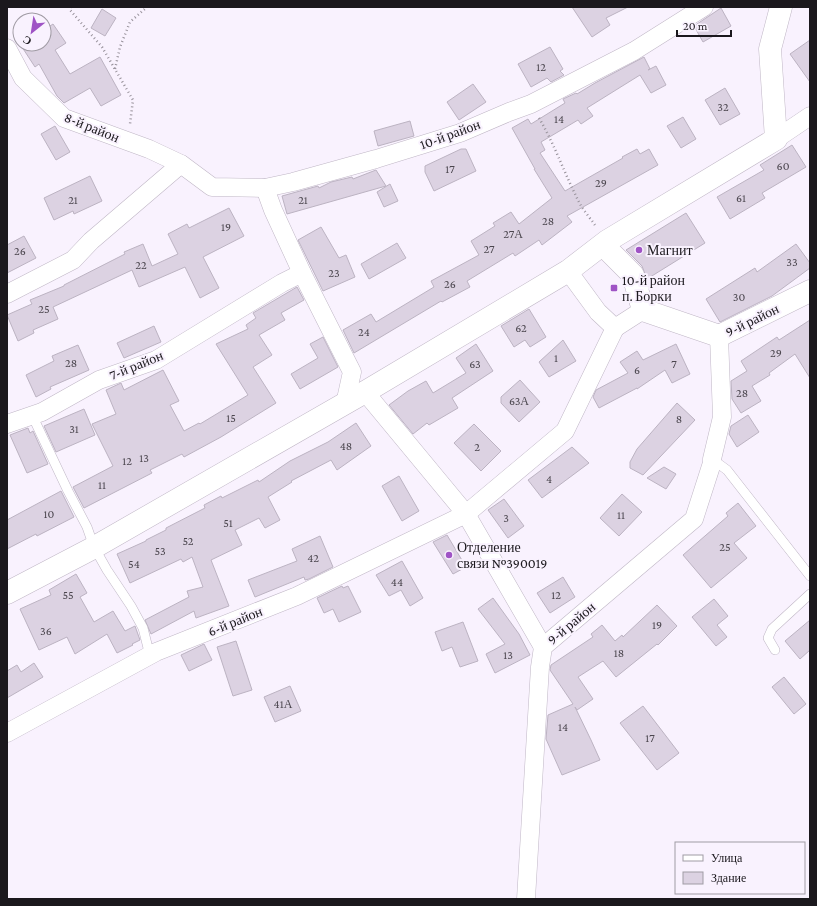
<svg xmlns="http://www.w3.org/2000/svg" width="817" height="906" viewBox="0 0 817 906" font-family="'Crimson Pro',serif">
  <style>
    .building { fill: #dcd2e2; stroke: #bcb3c2 }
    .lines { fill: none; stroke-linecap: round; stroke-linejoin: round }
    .lane-casing { stroke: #c0b7c6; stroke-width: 10 }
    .street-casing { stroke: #c0b7c6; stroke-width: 19 }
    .secondary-casing { stroke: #c0b7c6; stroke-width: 23 }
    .path { stroke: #98929b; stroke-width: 2.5; stroke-dasharray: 1 3; stroke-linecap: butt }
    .lane { stroke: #fff; stroke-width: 9 }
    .street { stroke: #fff; stroke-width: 18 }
    .secondary { stroke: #fff; stroke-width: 22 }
    .poi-dot { fill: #9f53c5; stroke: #f9f2fe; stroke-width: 1.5 }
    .labels { text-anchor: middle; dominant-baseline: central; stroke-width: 4; stroke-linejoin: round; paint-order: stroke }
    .number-label { font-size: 12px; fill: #4b464e }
    .street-label { font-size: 14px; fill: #1b181d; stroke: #f9f2fe }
    .poi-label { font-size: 14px; fill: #1b181d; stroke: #f9f2fe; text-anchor: start }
  </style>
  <rect width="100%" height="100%" fill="#f9f2fe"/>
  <g class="building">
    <polygon points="572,7 628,7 606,18 610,25 592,37"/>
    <polygon points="721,8 731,26 703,42 694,26"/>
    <polygon points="102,9 116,18 105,36 91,28"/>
    <polygon points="53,24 66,43 55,50 70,74 100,57 121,95 101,106 90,88 64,103 57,96 39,64 35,67 20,44 44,44 44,30"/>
    <polygon points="810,40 810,82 790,54"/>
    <polygon points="550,47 563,69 560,71 564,75 551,82 547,78 531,87 518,64"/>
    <polygon points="644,57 650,69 648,70 656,66 666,85 651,93 640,75 587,108 593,116 581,124 578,120 541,142 545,150 540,153 565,191 623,158 622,157 637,149 640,154 649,149 658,165 567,216 572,222 542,245 539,240 515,256 513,253 467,281 470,287 442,302 441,301 354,353 343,330 371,314 376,322 434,287 431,281 479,255 471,241 495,226 493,223 511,212 519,224 552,198 534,169 535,169 512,128 528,119 531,124 565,103 563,99 576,93 577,94 595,83"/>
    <polygon points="473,84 486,102 459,120 447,102"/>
    <polygon points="725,88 740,114 720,125 705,100"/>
    <polygon points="683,117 696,139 681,148 667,126"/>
    <polygon points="410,121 414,136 378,146 374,131"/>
    <polygon points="55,126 70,152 56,160 41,134"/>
    <polygon points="792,145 806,167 762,193 765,198 730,219 717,197 764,170 760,165"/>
    <polygon points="461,149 466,149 476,171 434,191 425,172 425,166"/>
    <polygon points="376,170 386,186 287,214 282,196 318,186 319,188 331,182 352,177 353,179"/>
    <polygon points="90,176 102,201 74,214 73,211 54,220 44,198"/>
    <polygon points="390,184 398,201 384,207 377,192"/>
    <polygon points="229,208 244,236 203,257 219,288 200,298 185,267 139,287 132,270 53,307 58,319 33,330 34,333 18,341 7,315 32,304 30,300 64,286 64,285 125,254 124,252 143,244 152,266 178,254 168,234 187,224 189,228"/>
    <polygon points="686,213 705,243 647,279 642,266 626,250"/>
    <polygon points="321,227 339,258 346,255 355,277 323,291 298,240"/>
    <polygon points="24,236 36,258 7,273 7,245"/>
    <polygon points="397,243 406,258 369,279 361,264"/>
    <polygon points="796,244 810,263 810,268 772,296 720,322 706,299 755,268 757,272"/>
    <polygon points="297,287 304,300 281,313 285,320 259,335 272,355 253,367 276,403 221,437 184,457 182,454 150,470 152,473 84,508 73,487 113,466 92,424 116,414 106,390 121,383 124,390 163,370 179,401 170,405 184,431 199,423 200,424 248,395 216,344 248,329 246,325 256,318 253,313"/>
    <polygon points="529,309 546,337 530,347 525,340 514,347 501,326"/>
    <polygon points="810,320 810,378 795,354 769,373 770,375 752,386 761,401 741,413 732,399 731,381 747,371 741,361 777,337 779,340"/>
    <polygon points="154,326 161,342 124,358 117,343"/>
    <polygon points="323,337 338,367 300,389 291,374 318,358 310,344"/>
    <polygon points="563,340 576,361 549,377 539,362"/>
    <polygon points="476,344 493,371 452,398 458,408 429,425 427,423 413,434 389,405 408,391 426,381 433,393 466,373 456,358"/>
    <polygon points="676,344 690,374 672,383 665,370 637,389 637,388 599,408 593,397 596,390 628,373 620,362 637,351 643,360"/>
    <polygon points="78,345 89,370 50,387 51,389 36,397 26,375 54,361 52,356"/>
    <polygon points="520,380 540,402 519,422 501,403 501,397"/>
    <polygon points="677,403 695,420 643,475 630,468 630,462 637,449"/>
    <polygon points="84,409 95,435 56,452 44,426"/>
    <polygon points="748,415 759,432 737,447 729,434 731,426"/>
    <polygon points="356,423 371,446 337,470 331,460 291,481 292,482 268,497 280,520 265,528 259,518 235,530 242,545 211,560 229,606 196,618 194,611 151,634 145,620 189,597 187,591 203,587 192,557 183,562 181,559 130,583 117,554 146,541 146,540 166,530 166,528 205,508 204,505 221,496 222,498 258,480 259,482 290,461 328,442"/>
    <polygon points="474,424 501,451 481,471 454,443"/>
    <polygon points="28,428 30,433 33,431 48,464 27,473 10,435"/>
    <polygon points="572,447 589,463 542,498 528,480"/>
    <polygon points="664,467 676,474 666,489 647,478"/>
    <polygon points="399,476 419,511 402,521 382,486"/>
    <polygon points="61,491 74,517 37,536 36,534 7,549 7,520"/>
    <polygon points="622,494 642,512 619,536 600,518"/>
    <polygon points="504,499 524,526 508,538 488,510"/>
    <polygon points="738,503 756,526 734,543 747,558 711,588 683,555 728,516 726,513"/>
    <polygon points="447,535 466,567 453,574 433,542"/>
    <polygon points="320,536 333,567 309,579 305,580 304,577 255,597 248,580 297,561 292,549"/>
    <polygon points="402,561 423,598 410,606 401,590 389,596 376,575"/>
    <polygon points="76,574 87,593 80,597 94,622 113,611 125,631 135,626 140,640 132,644 133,645 117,653 107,634 75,654 67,637 39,650 20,609 51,595 49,590"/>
    <polygon points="563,577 575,597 550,613 537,593"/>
    <polygon points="342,586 343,588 348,586 361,612 339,622 333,609 324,613 317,598"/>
    <polygon points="493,598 519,634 530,655 495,673 486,654 505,644 478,609"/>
    <polygon points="714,599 728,616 717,625 727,637 716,646 692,617"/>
    <polygon points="657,605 677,626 658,645 657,644 616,677 603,661 578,677 593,699 577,710 575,707 591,740 600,760 562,775 546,739 548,715 573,704 550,670 551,665 593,637 591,634 602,625 615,641 622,635 623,637"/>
    <polygon points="810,620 810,650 800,659 785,641"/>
    <polygon points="463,622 478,661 460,667 452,647 442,651 435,632"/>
    <polygon points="236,641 252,690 233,696 217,647"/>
    <polygon points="204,644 212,660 189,671 181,655"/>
    <polygon points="34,663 43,677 7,698 7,671 17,665 21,672"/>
    <polygon points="784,677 806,704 794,714 772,687"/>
    <polygon points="290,686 301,711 275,722 264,697"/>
    <polygon points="643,706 679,753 657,770 620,723"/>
  </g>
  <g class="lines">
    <g class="lane-casing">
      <g id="lane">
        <polyline points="32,415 68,491 87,527 94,547 107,570 131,606 143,628 150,656"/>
        <polyline points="712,459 727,470 810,576"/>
        <polyline points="775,650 768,638 772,629 810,594"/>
      </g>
    </g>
    <g class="street-casing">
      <g id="street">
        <polyline points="7,48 23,78 64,118 149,149 181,164 212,187 265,188 293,182 376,159 460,133 509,112 531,104 634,51 704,7"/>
        <polyline points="776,139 810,116"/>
        <polyline points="265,188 273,210 302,273 352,372 345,404"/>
        <polyline points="568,271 598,312 615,328 643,310"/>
        <polyline points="7,294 73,260 91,241 181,164"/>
        <polyline points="365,392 466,514 543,647"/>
        <polyline points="7,424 42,412 99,380 156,360 282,283 302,273"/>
        <polyline points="7,733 156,652 297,596 466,514 565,431 615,328"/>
        <polyline points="526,899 540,667 543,647 694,519 712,463 712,459 722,417 719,336"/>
      </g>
    </g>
    <g class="secondary-casing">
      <g id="secondary">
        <polyline points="603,245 633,275 643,310 719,336 810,291"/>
        <polyline points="7,593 93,548 365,392 568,271 607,241 776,139 770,49 781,7"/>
      </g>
    </g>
    <g class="path">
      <polyline points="71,7 70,10 102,47 133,100 130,124"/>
      <polyline points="115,69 120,47 130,22 147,7"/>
      <path d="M539 118C555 145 565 175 579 202 583 210 590 218 595 225"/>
    </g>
    <use href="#lane" class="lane"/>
    <use href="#street" class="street"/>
    <use href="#secondary" class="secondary"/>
  </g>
  <g class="poi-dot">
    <circle cx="639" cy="250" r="4"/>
    <rect x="610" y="284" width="8" height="8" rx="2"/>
    <circle cx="449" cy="555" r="4"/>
  </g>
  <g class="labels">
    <g class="number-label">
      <text x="541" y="67">12</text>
      <text x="723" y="107">32</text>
      <text x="559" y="119">14</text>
      <text x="783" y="166">60</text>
      <text x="450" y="169">17</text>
      <text x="601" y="183">29</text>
      <text x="741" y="198">61</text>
      <text x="73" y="200">21</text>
      <text x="303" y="200">21</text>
      <text x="548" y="221">28</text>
      <text x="226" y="227">19</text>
      <text x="513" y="234">27А</text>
      <text x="489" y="249">27</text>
      <text x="20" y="251">26</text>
      <text x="792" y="262">33</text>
      <text x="141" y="265">22</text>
      <text x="334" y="273">23</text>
      <text x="450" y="284">26</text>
      <text x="739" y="297">30</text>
      <text x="44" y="309">25</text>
      <text x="521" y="328">62</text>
      <text x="364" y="332">24</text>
      <text x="776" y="353">29</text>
      <text x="556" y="358">1</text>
      <text x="71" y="363">28</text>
      <text x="475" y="364">63</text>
      <text x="674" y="364">7</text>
      <text x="637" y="370">6</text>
      <text x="742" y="393">28</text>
      <text x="519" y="401">63А</text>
      <text x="231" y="418">15</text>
      <text x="679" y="419">8</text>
      <text x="74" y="429">31</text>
      <text x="346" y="446">48</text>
      <text x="477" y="447">2</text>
      <text x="144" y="458">13</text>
      <text x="127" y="461">12</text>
      <text x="549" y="479">4</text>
      <text x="102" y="485">11</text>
      <text x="49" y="514">10</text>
      <text x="621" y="515">11</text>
      <text x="506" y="518">3</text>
      <text x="228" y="523">51</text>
      <text x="188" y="541">52</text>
      <text x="725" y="547">25</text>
      <text x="160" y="551">53</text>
      <text x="313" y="558">42</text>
      <text x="134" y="564">54</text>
      <text x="397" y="582">44</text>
      <text x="68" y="595">55</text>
      <text x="556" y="595">12</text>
      <text x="657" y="625">19</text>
      <text x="46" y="631">36</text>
      <text x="619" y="653">18</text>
      <text x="508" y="655">13</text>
      <text x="283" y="704">41А</text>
      <text x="563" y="727">14</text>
      <text x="650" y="738">17</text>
    </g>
    <g class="street-label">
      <text transform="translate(92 127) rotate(22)">8-й район</text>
      <text transform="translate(450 134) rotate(-20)">10-й район</text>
      <text transform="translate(752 320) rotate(-26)">9-й район</text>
      <text transform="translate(136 365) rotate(-22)">7-й район</text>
      <text transform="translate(235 621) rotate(-22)">6-й район</text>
      <text transform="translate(571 623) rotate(-40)">9-й район</text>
    </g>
    <g class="poi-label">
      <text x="647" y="250">Магнит</text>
      <text x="622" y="280">10-й район<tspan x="622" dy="16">п. Борки</tspan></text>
      <text x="457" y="547">Отделение<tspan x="457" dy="16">связи №390019</tspan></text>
    </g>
  </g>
  <rect width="817" height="906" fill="none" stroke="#1b181d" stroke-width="16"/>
  <rect x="675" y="842" width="130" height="52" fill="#f9f2fe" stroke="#a09ba4"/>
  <rect x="683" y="855" width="20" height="6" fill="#ffffff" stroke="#a09ba4"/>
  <text x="711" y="862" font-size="12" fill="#1b181d">Улица</text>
  <rect x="683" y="872" width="20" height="12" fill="#dcd2e2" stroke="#a09ba4"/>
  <text x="711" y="882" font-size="12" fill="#1b181d">Здание</text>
  <g transform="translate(32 32) rotate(210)"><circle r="19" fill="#f9f2fe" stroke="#a09ba4"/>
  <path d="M0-3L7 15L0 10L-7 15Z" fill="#9f53c5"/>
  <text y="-6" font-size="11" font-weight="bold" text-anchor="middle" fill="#1b181d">С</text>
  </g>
  <path d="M677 30v6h54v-6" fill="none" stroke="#1b181d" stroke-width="2"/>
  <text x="683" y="30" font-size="12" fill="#1b181d" stroke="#f9f2fe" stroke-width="3" paint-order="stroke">20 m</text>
</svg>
